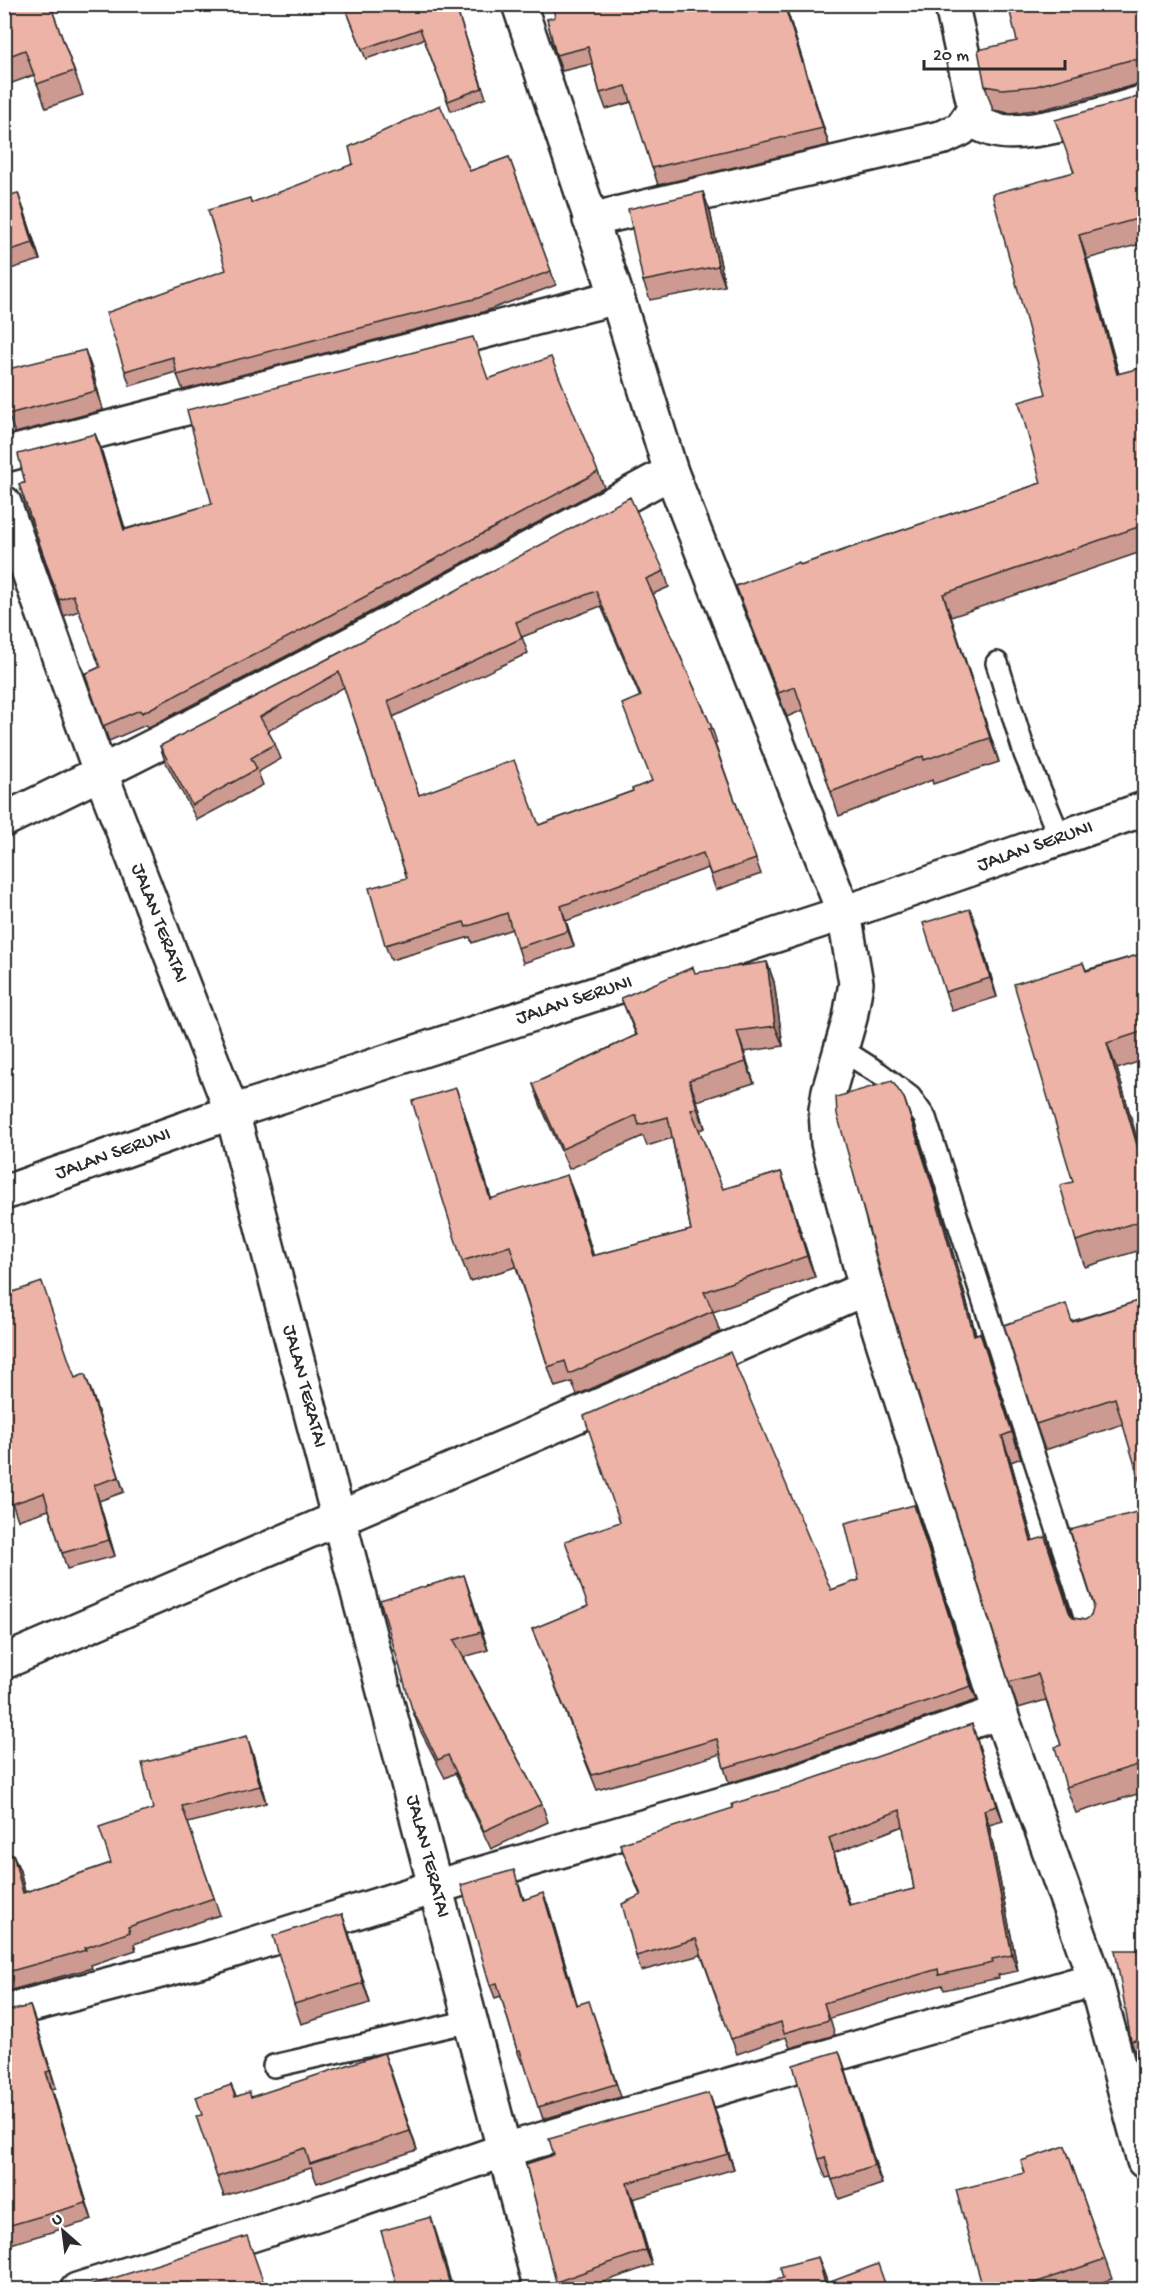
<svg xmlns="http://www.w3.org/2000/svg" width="1149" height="2294" viewBox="0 0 1149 2294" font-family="'Gochi Hand',sans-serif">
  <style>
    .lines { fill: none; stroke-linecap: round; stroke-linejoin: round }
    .service-casing { stroke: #2b2b2b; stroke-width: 26 }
    .minor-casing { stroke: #2b2b2b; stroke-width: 38 }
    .tertiary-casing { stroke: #2b2b2b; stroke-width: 38 }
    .secondary-casing { stroke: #2b2b2b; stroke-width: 38 }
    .service { stroke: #fff; stroke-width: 21 }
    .minor { stroke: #fff; stroke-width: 33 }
    .tertiary { stroke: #fff; stroke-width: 33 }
    .secondary { stroke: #fff; stroke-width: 33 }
    .wall { fill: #cc9a90; stroke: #2b2b2b; stroke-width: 1.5; fill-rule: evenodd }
    .shaded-wall { fill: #a67d75; stroke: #2b2b2b; stroke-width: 1.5 }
    .building { fill: #edb3a7; stroke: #2b2b2b; stroke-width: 1.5; fill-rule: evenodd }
    .labels { text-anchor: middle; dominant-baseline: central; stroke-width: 4.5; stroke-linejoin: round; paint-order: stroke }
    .street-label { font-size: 20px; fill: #2b2b2b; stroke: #fff }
  </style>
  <rect width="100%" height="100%" fill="#fff"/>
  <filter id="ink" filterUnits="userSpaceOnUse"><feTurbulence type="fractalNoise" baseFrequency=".0167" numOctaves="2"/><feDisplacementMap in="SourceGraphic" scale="12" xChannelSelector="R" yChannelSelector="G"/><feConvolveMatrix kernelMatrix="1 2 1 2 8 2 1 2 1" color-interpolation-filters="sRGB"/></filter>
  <g filter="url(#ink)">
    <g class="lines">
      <g class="service-casing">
        <g id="service">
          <polyline points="997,663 1025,754 1060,838"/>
          <polyline points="841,1049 880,1074 910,1097 925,1118 1091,1634"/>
          <polyline points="274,2066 470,2021"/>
        </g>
      </g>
      <g class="minor-casing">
        <g id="minor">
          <polyline points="519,4 617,297 671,472 844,913 856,983 850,1018 829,1091 826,1110 828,1143 866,1288 1000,1712 1095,1979 1144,2161"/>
          <path d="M969 120C978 123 986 128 995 130 1028 139 1110 112 1144 102"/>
          <polyline points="590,220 944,137 961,129 975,109 953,11 954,4"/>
          <polyline points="4,455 617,297"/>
          <path d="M4 820C230 711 451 591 671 472"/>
          <polyline points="4,1662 542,1431 866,1288"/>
          <polyline points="4,2012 206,1959 435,1887 788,1785 1000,1712"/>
          <polyline points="77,2290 345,2205 505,2150 1095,1979"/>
        </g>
      </g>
      <g class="tertiary-casing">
        <g id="tertiary">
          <path id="s1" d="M4 503 101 774 232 1112 541 2290"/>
        </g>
      </g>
      <g class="secondary-casing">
        <g id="secondary">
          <path id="s2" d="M4 1193 232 1112 844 913 1144 809"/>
        </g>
      </g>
      <use href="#service" class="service"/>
      <use href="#minor" class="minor"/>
      <use href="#tertiary" class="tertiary"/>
      <use href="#secondary" class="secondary"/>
    </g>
    <g class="wall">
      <polygon points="4,4 50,4 83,95 46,108 34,75 4,86"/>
      <polygon points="344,4 455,4 486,98 451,111 424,39 366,59"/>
      <polygon points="785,4 829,145 658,185 632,102 606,109 600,93 592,64 562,71 556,55 547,19"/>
      <polygon points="1144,4 1144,84 1139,84 1044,109 1010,113 993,110 985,86 1017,41"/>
      <polygon points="1144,94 1144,243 1087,259 1119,374 1144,367 1144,551 951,617 999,762 933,784 932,780 839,816 803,710 787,717 736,586 800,565 1041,483 1046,394 1074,172 1141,96"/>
      <polygon points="509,157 556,285 483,312 183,390 176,372 130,386 125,371 226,270 252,203 470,171"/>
      <polygon points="4,197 24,210 40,260 4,271"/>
      <polygon points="710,211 725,286 650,300 643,281"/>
      <polygon points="92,369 103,410 15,433 8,414"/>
      <polygon points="488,379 598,472 604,487 331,633 147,728 146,725 109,741 85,674 100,667 79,611 64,616 19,484 25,483 95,434 101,449 125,529 212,504"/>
      <path d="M664 571 669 587 653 594 712 728 717 743 715 744 761 874 716 890 708 868 566 921 574 946 523 963 512 929 472 943 470 937 391 960 385 945 407 878 344 687 268 731 275 744 281 759 258 772 263 785 197 820 165 761 160 746 343 651ZM601 606 640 697 652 781 633 791 539 825 419 795 393 717 528 653 522 637Z"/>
      <polygon points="977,928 997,997 952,1011 945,992"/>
      <polygon points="1144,953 1144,1060 1117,1069 1144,1163 1144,1249 1085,1267 1076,1241 1073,1182 1083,963 1086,970"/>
      <polygon points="767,962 774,982 783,1046 744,1052 754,1083 697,1101 705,1128 699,1130 723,1189 781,1172 788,1192 815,1277 713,1312 720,1332 577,1395 572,1382 555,1387 548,1367 516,1267 470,1281 462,1261 463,1108 491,1199 575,1196 593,1256 691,1230 672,1138 647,1146 643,1136 569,1169 540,1104 533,1084 636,1035 621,998 695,973"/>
      <polygon points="904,1098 913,1124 941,1211 976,1334 980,1333 989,1359 1021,1458 1011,1462 1033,1541 1055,1563 1071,1615 1073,1618 1085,1620 1091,1616 1144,1510 1144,1792 1076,1813 1066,1787 1061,1745 1046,1700 1018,1708 1009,1682"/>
      <polygon points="1144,1299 1123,1424 1045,1450 1036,1424 1072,1321"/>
      <polygon points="75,1378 91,1390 124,1492 99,1501 115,1556 67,1569 62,1553 49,1510 18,1520 4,1480"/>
      <polygon points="919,1519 977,1700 782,1767 729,1783 724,1768 721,1754 597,1790 532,1629 831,1590 859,1580"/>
      <polygon points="470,1593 488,1650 464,1657 542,1804 548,1822 491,1849 455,1773 445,1778 419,1728 412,1709"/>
      <path d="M977 1740 1003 1821 989 1825 1018 1971 998 1975 999 1978 944 1990 942 1985 830 2018 835 2035 790 2048 786 2037 737 2054 701 1955 641 1971 636 1956 640 1895 620 1844ZM903 1826 914 1889 850 1905 834 1853Z"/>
      <polygon points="253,1754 266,1803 188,1823 220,1915 134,1944 136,1950 91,1965 92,1968 4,1992 4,1856 13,1854 20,1871 25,1892 111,1863 153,1809"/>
      <polygon points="518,1882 524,1899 548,1905 577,2005 593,2013 621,2097 543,2119 524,2062 522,2063 517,2050 501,1996 495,1998 490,1985"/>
      <polygon points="342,1914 349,1934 370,2003 301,2024 294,2004"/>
      <polygon points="1144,1950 1144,2059 1138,2060 1131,2041"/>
      <polygon points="30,2006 36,2023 56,2088 52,2089 92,2220 4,2246 4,2012"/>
      <polygon points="846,2071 882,2184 839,2199 831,2177 826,2178 819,2159"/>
      <polygon points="391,2072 417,2150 317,2183 311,2168 224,2196 217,2177 202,2115 231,2085 236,2096 251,2097"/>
      <polygon points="709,2093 734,2169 633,2199 652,2265 584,2289 559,2289 556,2282 554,2155"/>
      <polygon points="1065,2146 1112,2279 1081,2289 983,2289 1025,2173"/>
    </g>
    <g class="shaded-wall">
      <polygon points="784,4 785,4 829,145 823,128"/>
      <polygon points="703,192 710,211 725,286 718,266"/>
      <polygon points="18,193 24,210 40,260 33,243"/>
      <polygon points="1079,235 1087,259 1125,398 1117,374"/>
      <polygon points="85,350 92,369 103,410 96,391"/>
      <polygon points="95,434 101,449 130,545 124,530"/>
      <polygon points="943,594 951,617 999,762 990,738"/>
      <polygon points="561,906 566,921 574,946 568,931"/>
      <polygon points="970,909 977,928 997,997 990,978"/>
      <polygon points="767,962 774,982 783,1046 775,1026"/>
      <polygon points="737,1031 744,1052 754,1083 746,1062"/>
      <polygon points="1107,1043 1117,1069 1144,1163 1144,1169"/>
      <polygon points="689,1080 697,1101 705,1128 697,1108"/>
      <polygon points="456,1088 463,1108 498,1220 490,1199"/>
      <polygon points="904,1098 913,1124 941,1211 983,1361 974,1335"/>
      <polygon points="781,1172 788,1192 815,1277 807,1256"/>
      <polygon points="567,1175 575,1196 600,1276 592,1256"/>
      <polygon points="980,1333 989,1359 1021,1458 1012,1432"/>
      <polygon points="85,1374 91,1390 124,1492 119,1477"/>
      <polygon points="1002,1436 1011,1462 1040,1567 1031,1541"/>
      <polygon points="94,1485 99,1501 115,1556 109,1540"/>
      <polygon points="914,1505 919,1519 977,1700 971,1686"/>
      <polygon points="1045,1537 1055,1563 1079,1638 1069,1612"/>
      <polygon points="464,1575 470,1593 488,1650 481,1632"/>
      <polygon points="972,1724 977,1740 1003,1821 997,1806"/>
      <polygon points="247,1736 253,1754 266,1803 260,1786"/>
      <polygon points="984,1810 989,1825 1018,1971 1012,1955"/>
      <polygon points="829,1838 834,1853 855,1921 849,1905"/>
      <polygon points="13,1854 20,1871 29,1910 23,1893"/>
      <polygon points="543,1893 548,1905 581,2017 576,2005"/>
      <polygon points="342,1914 349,1934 370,2003 363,1983"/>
      <polygon points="30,2006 36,2023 56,2088 50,2071"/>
      <polygon points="839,2051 846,2071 882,2184 874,2165"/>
      <polygon points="384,2053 391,2072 417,2150 410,2131"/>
      <polygon points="46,2072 52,2089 92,2220 86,2203"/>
      <polygon points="709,2093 715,2109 734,2169 728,2154"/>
      <polygon points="627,2183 633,2199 652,2265 646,2250"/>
      <polygon points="431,2217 437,2235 453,2289 451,2289"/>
      <polygon points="818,2257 826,2278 829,2289 827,2289"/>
    </g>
    <g class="building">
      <polygon points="4,4 50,4 74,71 37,84 25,50 4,58"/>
      <polygon points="344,4 455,4 482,88 448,101 420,29 362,49"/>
      <polygon points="552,4 784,4 823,128 652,168 626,86 600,93 588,47 556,55 547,19 555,17"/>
      <polygon points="1008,4 1144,4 1144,63 1139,60 1130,60 1036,86 1002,89 985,86 978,50 1017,41"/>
      <polygon points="1144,94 1144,148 1143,148 1144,153 1144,217 1079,235 1117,374 1144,367 1144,525 943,594 990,738 924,760 923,756 831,792 795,687 778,693 736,586 799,562 800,565 1041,483 1019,402 1046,394 992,194 1074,172 1055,120 1141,96"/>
      <polygon points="440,105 470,171 509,157 551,271 478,298 177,375 173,357 125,371 106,313 226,270 208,210 250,198 251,203 353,164 349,147"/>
      <polygon points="703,192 718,266 643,281 628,209"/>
      <polygon points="18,193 33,243 4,252 4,197"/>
      <polygon points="473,337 488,379 551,357 598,472 325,618 142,713 140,710 103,726 85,674 100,667 73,595 59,600 19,484 25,483 18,454 95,434 124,530 212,504 187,410"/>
      <polygon points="85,350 96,391 8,414 4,399 4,370"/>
      <path d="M630 497 664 571 646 579 712 728 709 729 756 859 711 875 703 853 561 906 568 931 517 948 507 913 466 927 464 922 385 945 369 888 407 878 339 672 260 717 275 744 251 758 257 769 192 805 160 746 343 651ZM596 591 641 696 622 704 652 781 632 789 633 791 539 825 514 760 419 795 388 701 522 638 516 622Z"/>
      <polygon points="970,909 990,978 945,992 923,923"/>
      <polygon points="1144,953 1144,1031 1107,1043 1144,1169 1144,1220 1076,1241 1060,1185 1073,1182 1014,984 1083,963 1086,971"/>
      <polygon points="767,962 775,1026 737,1031 746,1062 689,1080 697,1108 691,1110 723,1189 781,1172 807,1256 704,1292 713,1311 569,1374 565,1361 548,1367 510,1246 462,1261 412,1101 456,1088 490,1199 567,1175 592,1256 691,1230 668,1117 639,1125 636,1115 562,1149 533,1084 637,1035 621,998 693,967 695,973"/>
      <polygon points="892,1081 904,1098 932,1185 974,1335 980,1333 1012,1432 1002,1436 1031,1541 1045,1537 1069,1612 1073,1618 1085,1620 1091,1616 1094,1605 1070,1530 1144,1510 1144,1763 1066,1787 1055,1747 1061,1745 1038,1674 1009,1682 888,1298 837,1114 836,1097"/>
      <polygon points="42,1282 75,1378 85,1374 119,1477 94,1485 109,1540 62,1553 44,1493 12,1504 4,1480 4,1295"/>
      <polygon points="1144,1299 1144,1496 1115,1398 1036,1424 1004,1325 1066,1304 1072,1322"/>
      <polygon points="730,1352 831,1590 859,1580 845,1523 914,1505 971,1686 777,1752 724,1768 717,1739 592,1775 532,1629 588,1606 565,1541 620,1522 584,1416"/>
      <polygon points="464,1575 481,1632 454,1640 542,1804 484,1831 448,1755 438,1760 412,1709 380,1600"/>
      <path d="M972 1724 997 1806 984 1810 1012 1955 992 1959 993 1963 939 1975 938 1969 824 2003 829 2020 784 2033 781 2022 731 2039 696 1939 636 1956 622 1904 641 1895 620 1844 733 1808 732 1804 789 1787ZM900 1810 914 1889 849 1905 829 1838Z"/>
      <polygon points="247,1736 260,1786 182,1806 214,1898 128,1927 130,1932 85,1948 86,1950 4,1973 4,1856 13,1854 23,1893 111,1863 99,1827 153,1809 142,1763"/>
      <polygon points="514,1870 523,1900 543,1893 576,2005 589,2001 616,2084 538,2107 520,2050 517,2050 497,1983 490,1985 461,1885"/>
      <polygon points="342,1914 363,1983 294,2004 273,1936"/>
      <polygon points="1115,1950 1144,1950 1144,2038 1131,2041"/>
      <polygon points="30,2006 50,2071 46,2072 86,2203 4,2227 4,2012"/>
      <polygon points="839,2051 874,2165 832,2180 825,2157 819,2159 793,2065"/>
      <polygon points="384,2053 410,2131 310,2164 305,2148 217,2177 196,2116 202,2115 196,2097 231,2085 235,2097 249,2092 251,2097"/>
      <polygon points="709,2093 728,2154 627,2183 646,2250 556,2282 526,2164 554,2155 549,2139"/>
      <polygon points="1065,2146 1105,2259 1017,2289 983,2289 956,2190 1025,2173 1021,2161"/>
      <polygon points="431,2217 451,2289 398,2289 381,2231"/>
      <polygon points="247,2236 266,2289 79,2289"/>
      <polygon points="818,2257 825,2284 878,2264 887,2289 745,2289 783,2278 780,2267"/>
      <polygon points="56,2283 65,2289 31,2289"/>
    </g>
  </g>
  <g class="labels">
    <g class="street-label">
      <text stroke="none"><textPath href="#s2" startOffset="1088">JALAN SERUNI</textPath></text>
      <text stroke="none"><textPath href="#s1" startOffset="448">JALAN TERATAI</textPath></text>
      <text stroke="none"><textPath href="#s2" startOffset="602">JALAN SERUNI</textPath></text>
      <text stroke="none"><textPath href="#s2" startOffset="116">JALAN SERUNI</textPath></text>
      <text stroke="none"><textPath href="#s1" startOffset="934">JALAN TERATAI</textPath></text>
      <text stroke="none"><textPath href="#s1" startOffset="1420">JALAN TERATAI</textPath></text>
    </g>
  </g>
  <rect width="1149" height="2294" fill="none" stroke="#fff" stroke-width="24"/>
  <rect x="12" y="12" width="1125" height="2270" fill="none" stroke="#2b2b2b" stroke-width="2" filter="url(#ink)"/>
  <g transform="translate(63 2231) rotate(332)" stroke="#ffffff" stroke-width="4.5" paint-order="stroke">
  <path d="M0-4.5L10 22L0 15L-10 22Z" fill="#2b2b2b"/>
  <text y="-9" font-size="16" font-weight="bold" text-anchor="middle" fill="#2b2b2b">U</text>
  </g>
  <path d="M924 60v9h141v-9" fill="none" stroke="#2b2b2b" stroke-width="3"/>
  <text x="933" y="60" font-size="18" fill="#2b2b2b" stroke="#ffffff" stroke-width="4.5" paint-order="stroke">20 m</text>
</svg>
